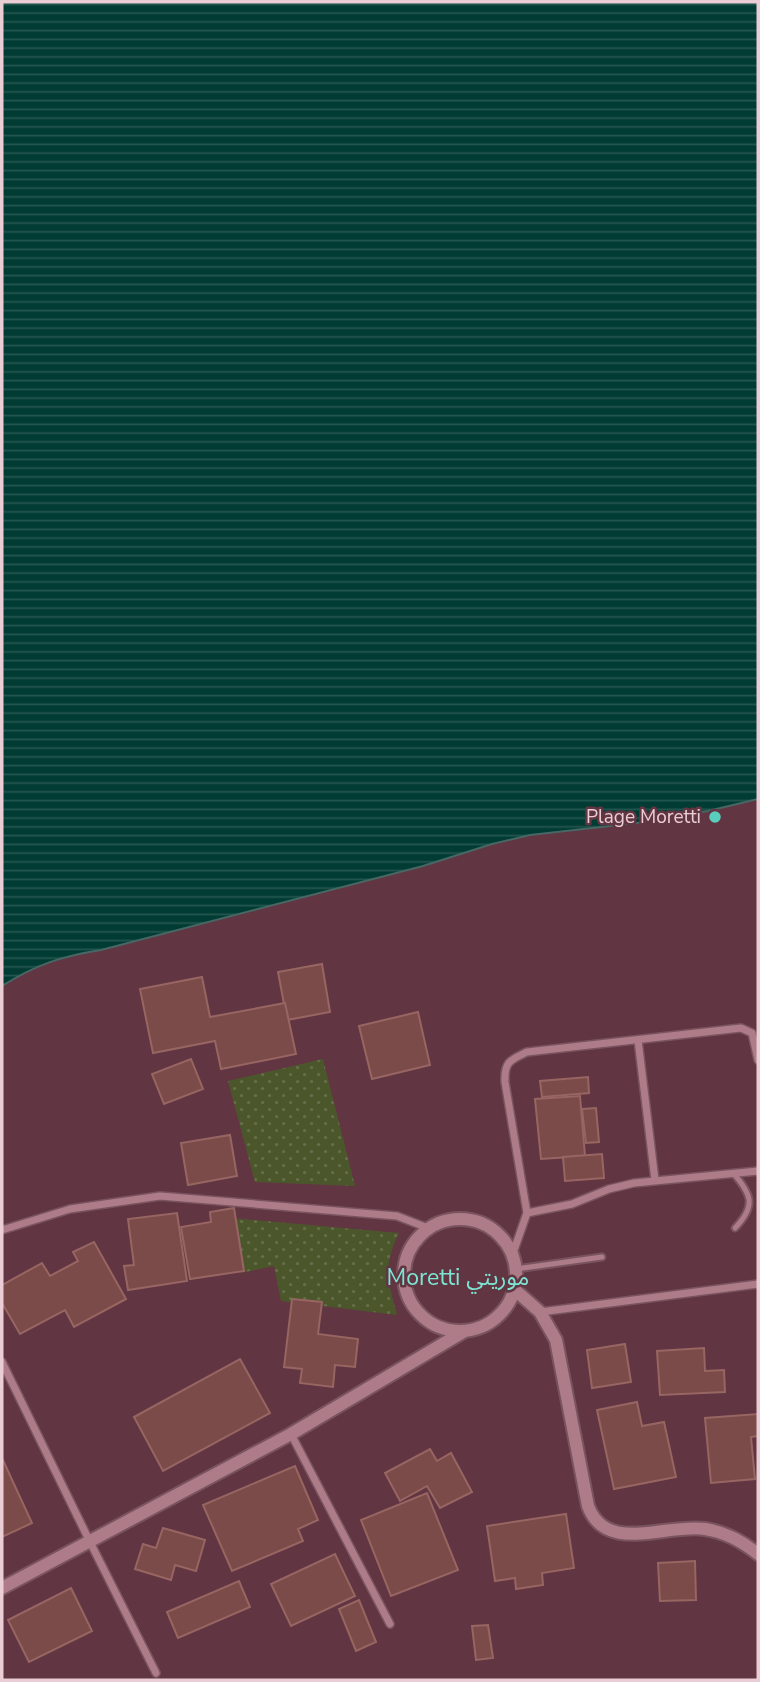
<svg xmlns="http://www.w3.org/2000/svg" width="760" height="1682" viewBox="0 0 760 1682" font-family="'Nunito Sans','Noto Sans Arabic',sans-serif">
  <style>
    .grass { fill: url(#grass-dots) }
    .water { fill: url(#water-rules); stroke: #466764; stroke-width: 2 }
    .building { fill: #7b4b49; stroke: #976562; stroke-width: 2 }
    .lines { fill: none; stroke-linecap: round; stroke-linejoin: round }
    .service-casing { stroke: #79545f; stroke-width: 9 }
    .minor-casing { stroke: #79545f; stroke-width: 10 }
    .tertiary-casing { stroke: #79545f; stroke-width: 16 }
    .service { stroke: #ae7b88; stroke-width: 5 }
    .minor { stroke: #ae7b88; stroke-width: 7 }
    .tertiary { stroke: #ae7b88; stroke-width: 12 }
    .poi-dot { fill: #5acebd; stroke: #613541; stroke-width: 2.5 }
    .labels { text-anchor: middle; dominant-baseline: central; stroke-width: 5; stroke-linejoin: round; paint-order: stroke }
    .poi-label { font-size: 19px; fill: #ebced5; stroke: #613541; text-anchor: end }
    .quarter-label { font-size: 23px; fill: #7ee5d4; stroke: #613541 }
  </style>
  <defs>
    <pattern id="grass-dots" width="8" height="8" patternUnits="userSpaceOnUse" patternTransform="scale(1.75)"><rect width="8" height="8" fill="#4b572b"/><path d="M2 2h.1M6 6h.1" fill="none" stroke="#656e49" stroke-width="1.8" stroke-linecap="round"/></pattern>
    <pattern id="water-rules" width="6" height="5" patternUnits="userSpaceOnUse" patternTransform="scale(1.75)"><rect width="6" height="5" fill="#003b34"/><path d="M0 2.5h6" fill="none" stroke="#255650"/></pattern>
  </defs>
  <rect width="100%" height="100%" fill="#613541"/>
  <g class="grass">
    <polygon points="323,1059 355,1186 255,1182 228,1081"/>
    <path d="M231 1218 399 1233C382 1269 388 1279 397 1315L281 1301 274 1266 241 1273Z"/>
  </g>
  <path class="water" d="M2 2H758V799L708 811 637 823 530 835 492 844 423 866 101 950C62 956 35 965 2 986Z"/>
  <g class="building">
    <polygon points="322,964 330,1012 287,1020 278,972"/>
    <polygon points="202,977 210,1017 285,1003 296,1054 221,1069 215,1041 153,1053 140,989"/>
    <polygon points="418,1012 430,1065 372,1079 359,1026"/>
    <polygon points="191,1059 203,1089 164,1104 152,1074"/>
    <polygon points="588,1077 589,1093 542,1097 540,1081"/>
    <polygon points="580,1096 585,1156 541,1159 535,1099"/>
    <polygon points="596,1108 599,1142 586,1143 582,1109"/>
    <polygon points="230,1135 237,1176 188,1185 181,1143"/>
    <polygon points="602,1154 604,1178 565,1181 563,1157"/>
    <polygon points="234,1208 244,1271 190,1279 181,1227 211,1222 210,1212"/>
    <polygon points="177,1213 187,1281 128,1290 124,1266 134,1265 128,1219"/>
    <polygon points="94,1242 126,1299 74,1327 65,1310 20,1334 2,1303 2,1285 42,1263 50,1276 78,1261 73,1252"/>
    <polygon points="292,1299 322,1302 318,1334 358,1339 355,1367 335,1365 333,1387 300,1383 302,1369 284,1367"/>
    <polygon points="625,1344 631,1382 592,1388 587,1350"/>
    <polygon points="704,1348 705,1371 724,1370 725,1392 660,1395 657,1351"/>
    <polygon points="240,1359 270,1413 163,1471 134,1417"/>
    <polygon points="637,1402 642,1426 664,1422 676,1477 614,1489 597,1410"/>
    <polygon points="758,1414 758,1436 751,1437 755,1479 711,1483 705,1418"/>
    <polygon points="430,1449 437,1461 451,1453 472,1492 440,1508 427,1486 400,1501 385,1473"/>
    <polygon points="2,1458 32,1523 2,1537"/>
    <polygon points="295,1466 318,1520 298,1529 303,1541 232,1571 203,1505"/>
    <polygon points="427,1493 458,1570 391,1596 361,1520"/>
    <polygon points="566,1514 574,1568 542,1573 543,1585 516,1589 515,1578 495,1581 487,1526"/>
    <polygon points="163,1528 205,1540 196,1571 175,1565 171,1580 135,1569 143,1544 156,1548"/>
    <polygon points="335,1554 355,1596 291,1626 271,1584"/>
    <polygon points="695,1561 696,1600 660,1601 658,1563"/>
    <polygon points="239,1581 250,1607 178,1638 167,1612"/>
    <polygon points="71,1588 92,1631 29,1662 8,1620"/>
    <polygon points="359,1600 376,1642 356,1651 339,1609"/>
    <polygon points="488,1625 493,1658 476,1660 472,1626"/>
  </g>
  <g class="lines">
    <g class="service-casing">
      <g id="service">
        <path d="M734 1174C752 1195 756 1206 735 1228"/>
        <polyline points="516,1269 602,1257"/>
      </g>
    </g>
    <g class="minor-casing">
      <g id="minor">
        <polyline points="638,1040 655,1180"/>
        <polyline points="527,1213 572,1204 609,1189 634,1183 758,1171"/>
        <polyline points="2,1230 70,1209 160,1196 397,1216 428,1228"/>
        <path d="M513 1253 527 1213 505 1082C504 1062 510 1060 527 1052L741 1028 752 1033 758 1060"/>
        <polyline points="540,1312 758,1284"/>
        <polyline points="2,1362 90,1542 156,1673"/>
        <polyline points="291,1434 390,1624"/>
      </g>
    </g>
    <g class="tertiary-casing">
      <g id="tertiary">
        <circle cx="460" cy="1275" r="56"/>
        <path d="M515 1290 540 1312 556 1340 588 1506C606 1555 666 1523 705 1529 726 1532 742 1541 758 1554"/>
        <polyline points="2,1588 291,1434 463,1332"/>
      </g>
    </g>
    <use href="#service" class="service"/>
    <use href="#minor" class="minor"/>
    <use href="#tertiary" class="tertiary"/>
  </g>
  <circle class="poi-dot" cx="715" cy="817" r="7"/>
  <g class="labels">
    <g class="poi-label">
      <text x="701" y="817">Plage Moretti</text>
    </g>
    <g class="quarter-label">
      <text x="458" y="1277">Moretti موريتي</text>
    </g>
  </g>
  <rect width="760" height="1682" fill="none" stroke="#ebced5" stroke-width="7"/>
</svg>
